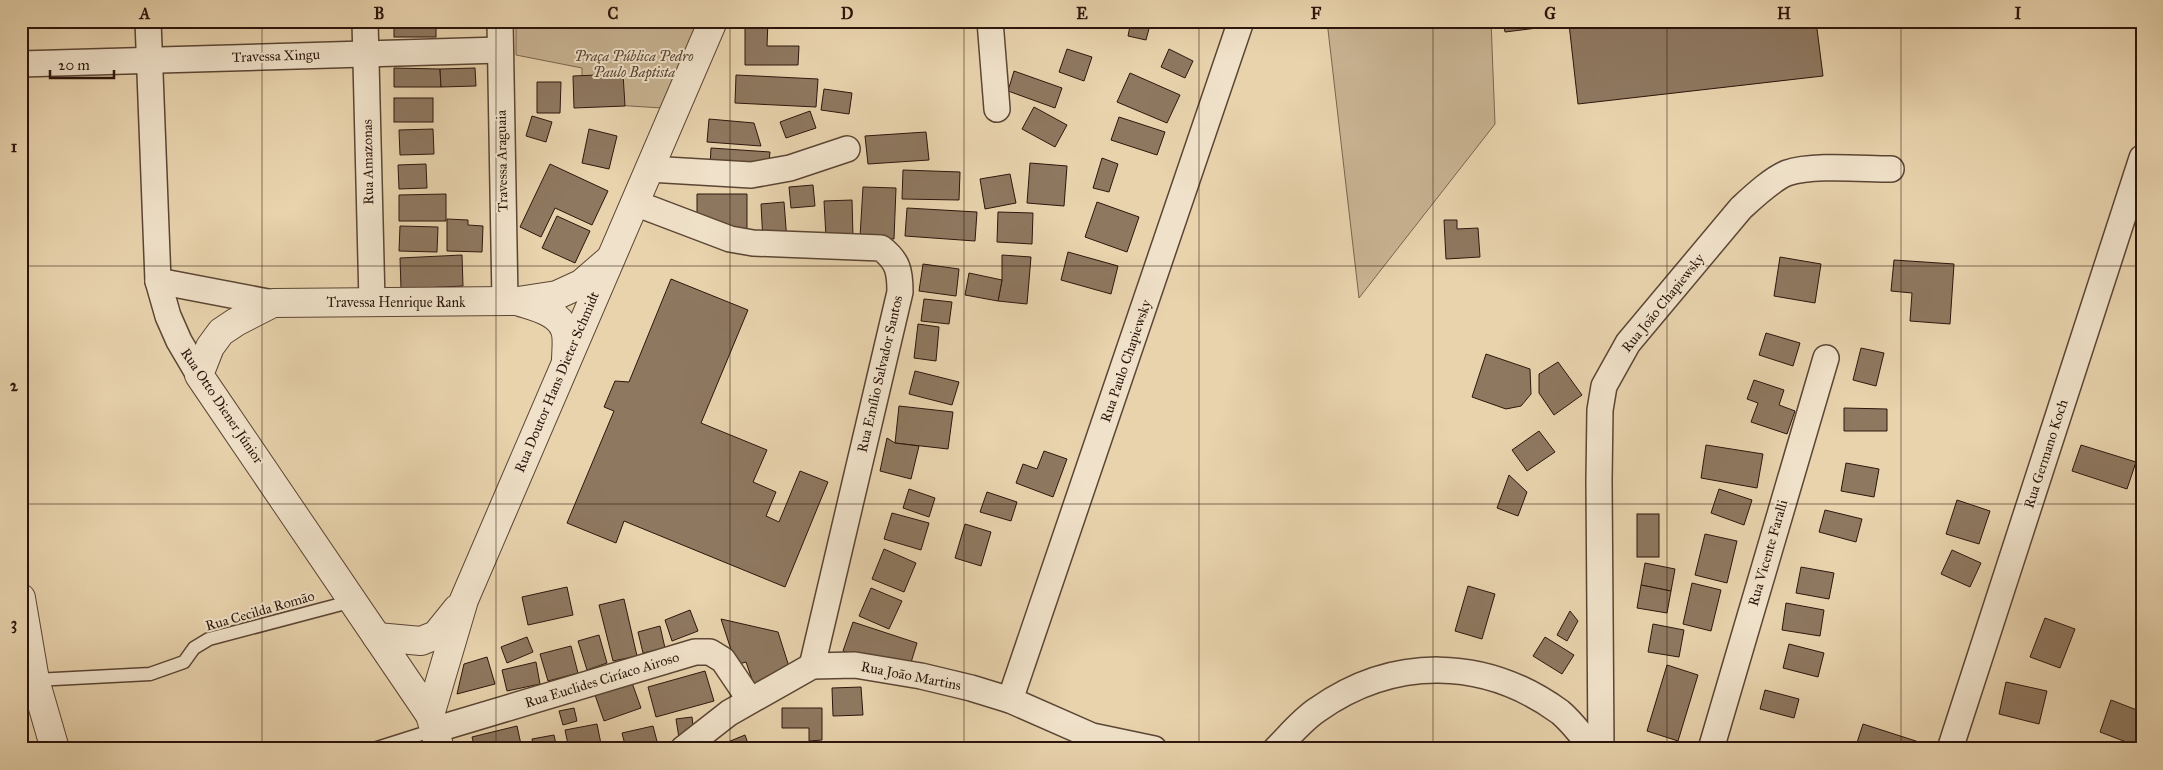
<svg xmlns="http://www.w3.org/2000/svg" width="2163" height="770" viewBox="0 0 2163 770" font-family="'IM FELL Great Primer',serif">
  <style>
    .green { fill: #c8b392; stroke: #7a644f }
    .building { fill: #8e7860; stroke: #2c160c }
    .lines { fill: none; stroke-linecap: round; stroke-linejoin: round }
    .service-casing { stroke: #5b4534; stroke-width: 15 }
    .minor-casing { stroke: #5b4534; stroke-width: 28 }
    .tertiary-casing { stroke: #5b4534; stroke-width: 30 }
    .service { stroke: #f0e2ca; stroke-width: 12 }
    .minor { stroke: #f0e2ca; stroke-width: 25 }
    .tertiary { stroke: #f0e2ca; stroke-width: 28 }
    .grid { fill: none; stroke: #2c160c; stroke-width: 1; stroke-opacity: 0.55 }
    .labels { text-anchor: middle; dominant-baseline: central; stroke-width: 4; stroke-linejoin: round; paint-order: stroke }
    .street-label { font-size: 14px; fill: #2c160c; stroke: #f0e2ca }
    .park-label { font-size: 14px; font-style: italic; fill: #5b4534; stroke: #f0e2ca }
    .neatline { fill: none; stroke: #2c160c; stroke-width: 2 }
    .grid-label { font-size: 16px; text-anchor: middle; font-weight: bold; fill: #2c160c }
  </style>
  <rect width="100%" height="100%" fill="#e8d3ad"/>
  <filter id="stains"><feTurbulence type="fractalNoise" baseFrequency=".004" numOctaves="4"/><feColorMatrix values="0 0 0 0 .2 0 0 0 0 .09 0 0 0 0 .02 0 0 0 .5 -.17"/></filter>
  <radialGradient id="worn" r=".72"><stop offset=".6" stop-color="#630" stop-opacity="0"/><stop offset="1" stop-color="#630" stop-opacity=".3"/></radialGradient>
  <g class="green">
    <polygon points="516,21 699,21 662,108 582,103 582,68 516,55"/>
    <polygon points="1327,21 1491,21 1495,124 1359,298"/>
  </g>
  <g class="building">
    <rect x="394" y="21" width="42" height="16"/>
    <polygon points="756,21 768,21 767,46 799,46 798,65 745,65 745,25"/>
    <polygon points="1047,21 1081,21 1080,27"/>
    <polygon points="1131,21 1151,21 1146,40 1128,36"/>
    <polygon points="1503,21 1816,21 1823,76 1578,104 1569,24 1505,32"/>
    <polygon points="1067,49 1092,57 1084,81 1059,72"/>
    <polygon points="1169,49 1193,61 1185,78 1161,67"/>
    <polygon points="394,68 440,69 441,87 394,87"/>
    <polygon points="475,68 476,86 441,87 440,69"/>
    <polygon points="1014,71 1062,88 1055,108 1008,91"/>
    <polygon points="1130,73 1180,95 1167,123 1117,102"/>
    <polygon points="623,74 625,106 574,108 573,76"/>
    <polygon points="736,75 818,79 816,107 735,103"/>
    <polygon points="537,82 561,82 560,113 537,113"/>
    <polygon points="824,89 852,93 849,114 821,110"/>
    <rect x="394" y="98" width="39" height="24"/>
    <polygon points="1034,107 1067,125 1055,147 1022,129"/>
    <polygon points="810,111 816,128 786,138 780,122"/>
    <polygon points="532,116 552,122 546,142 526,136"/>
    <polygon points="1119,117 1165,132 1157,155 1111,140"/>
    <polygon points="709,119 754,123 761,146 707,142"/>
    <polygon points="433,129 434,154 400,155 399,130"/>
    <polygon points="589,129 617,136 609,169 582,163"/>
    <polygon points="926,132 929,160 868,164 865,136"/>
    <polygon points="711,148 770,152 768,171 710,166"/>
    <polygon points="1102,158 1118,164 1109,192 1093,188"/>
    <polygon points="1030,163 1067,166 1064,206 1027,203"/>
    <polygon points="426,164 427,188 399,189 398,165"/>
    <polygon points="550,164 608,191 592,225 555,208 541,237 520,227"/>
    <polygon points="903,170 960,172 959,200 902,199"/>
    <polygon points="1010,174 1016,203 985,209 980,179"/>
    <polygon points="813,185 815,206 791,208 789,187"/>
    <polygon points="863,187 896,188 894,239 860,237"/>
    <polygon points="446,194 446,221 399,221 399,195"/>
    <polygon points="697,194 747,194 747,233 697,221"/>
    <polygon points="852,200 853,237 826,238 824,201"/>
    <polygon points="784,202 787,241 763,242 761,204"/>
    <polygon points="1097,202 1139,217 1127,252 1085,237"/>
    <polygon points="907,208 977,212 975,241 905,236"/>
    <polygon points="998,212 1033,213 1032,244 997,242"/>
    <polygon points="557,216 590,231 575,263 542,248"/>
    <polygon points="447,219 468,220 468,225 483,226 482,252 447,251"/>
    <polygon points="1444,220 1457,220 1457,229 1478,228 1480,257 1446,259"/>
    <polygon points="400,226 438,227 437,252 399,251"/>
    <polygon points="1068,252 1118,266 1111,294 1061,280"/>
    <polygon points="462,255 463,286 401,289 400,258"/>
    <polygon points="1002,255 1031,257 1027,304 998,301 1002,280"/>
    <polygon points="1780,257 1821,264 1815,303 1774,296"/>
    <polygon points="1894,260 1954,264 1950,324 1910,321 1912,293 1891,291"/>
    <polygon points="923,264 959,269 956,296 919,291"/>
    <polygon points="969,273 1002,280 998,301 965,295"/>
    <polygon points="671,279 748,310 701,423 767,450 753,482 776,492 766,516 779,522 800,471 828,482 785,587 624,521 616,543 567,523 614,411 604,407 615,381 629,382"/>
    <polygon points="924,299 952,302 949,324 921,321"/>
    <polygon points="918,324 939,327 936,361 914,358"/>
    <polygon points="1766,333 1800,343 1793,366 1759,355"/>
    <polygon points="1861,348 1884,353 1876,386 1853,380"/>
    <polygon points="1486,354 1530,369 1531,394 1521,406 1506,409 1472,397"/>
    <polygon points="1558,362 1582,395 1554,415 1539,393 1539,374"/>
    <polygon points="915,371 959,382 952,405 909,394"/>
    <polygon points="1754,380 1784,390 1779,405 1795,411 1787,434 1751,422 1758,403 1747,399"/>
    <polygon points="899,406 953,412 948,449 895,443"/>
    <polygon points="1844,408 1887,409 1887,431 1844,431"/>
    <polygon points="1539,431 1555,452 1527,471 1512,450"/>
    <polygon points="887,438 895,443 919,446 911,479 880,471"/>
    <polygon points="1706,445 1763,454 1757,488 1701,478"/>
    <polygon points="2081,445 2136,462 2127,489 2072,471"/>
    <polygon points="1044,451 1067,459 1053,497 1016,483 1023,464 1037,469"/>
    <polygon points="1846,463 1879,469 1874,497 1841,491"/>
    <polygon points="1509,475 1527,492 1518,516 1497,508"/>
    <polygon points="909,489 935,498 929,517 903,508"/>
    <polygon points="1719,489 1752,500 1744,525 1711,513"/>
    <polygon points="987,492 1017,502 1011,521 980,512"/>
    <polygon points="1957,500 1990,511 1979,544 1946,534"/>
    <polygon points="1825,510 1862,519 1856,542 1819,532"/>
    <polygon points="892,513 929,523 921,550 884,539"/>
    <rect x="1637" y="514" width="22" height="43"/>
    <polygon points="965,524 991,532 981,566 955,558"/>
    <polygon points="1705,534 1737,541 1727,583 1695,575"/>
    <polygon points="884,549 916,563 904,592 872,579"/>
    <polygon points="1952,550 1981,563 1970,587 1941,574"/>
    <polygon points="1645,563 1675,569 1671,591 1641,585"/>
    <polygon points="1801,567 1834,573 1829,599 1796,593"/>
    <polygon points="2142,579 2142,593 2137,591"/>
    <polygon points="1692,583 1721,590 1711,631 1683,624"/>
    <polygon points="1641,585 1671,591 1667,613 1637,608"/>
    <polygon points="1468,586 1495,594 1482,639 1455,631"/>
    <polygon points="567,587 573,615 528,625 522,597"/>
    <polygon points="871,588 902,601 889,629 859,616"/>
    <polygon points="624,599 637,656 613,661 599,605"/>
    <polygon points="1786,603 1824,610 1820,636 1782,630"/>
    <polygon points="690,610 698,631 672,641 665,620"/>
    <polygon points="1570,611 1578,621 1567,641 1557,635"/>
    <polygon points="2045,618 2075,629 2060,668 2030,657"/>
    <polygon points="721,619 778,632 792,676 755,688 746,662 736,665"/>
    <polygon points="853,622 917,643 908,672 843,651"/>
    <polygon points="1653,624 1684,630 1679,657 1648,652"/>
    <polygon points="660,626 665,648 643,653 638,632"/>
    <polygon points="599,635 607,663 587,670 578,641"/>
    <polygon points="527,637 533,652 507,663 501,647"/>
    <polygon points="1545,637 1574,655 1562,674 1533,656"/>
    <polygon points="1789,644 1824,653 1818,677 1783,668"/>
    <polygon points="571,646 578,673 548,681 540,654"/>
    <polygon points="487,657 495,684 457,694 464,664"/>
    <polygon points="536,662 540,684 507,691 502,670"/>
    <polygon points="1667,665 1698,675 1678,741 1647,731"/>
    <polygon points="705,671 714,701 656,717 648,687"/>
    <polygon points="631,680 641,708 604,721 594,692"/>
    <polygon points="2006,682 2047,691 2039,724 1999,714"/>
    <polygon points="861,687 863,715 833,716 832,688"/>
    <polygon points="1765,690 1799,699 1794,718 1760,709"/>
    <polygon points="2111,700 2142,712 2142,748 2100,732"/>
    <polygon points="574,708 577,721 563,725 559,711"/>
    <polygon points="782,708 822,708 822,740 809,741 809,728 782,728"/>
    <polygon points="692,717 694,735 679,738 676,719"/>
    <polygon points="597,724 602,749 569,749 565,730"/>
    <polygon points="1863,724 1922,743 1920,749 1855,749"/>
    <polygon points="517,726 522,749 475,749 472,737"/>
    <polygon points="653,726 659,749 626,749 622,733"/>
    <polygon points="554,735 557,749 534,749 532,739"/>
    <polygon points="745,735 750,749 725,749 723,744"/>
    <polygon points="1778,742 1797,748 1797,749 1776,749"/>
  </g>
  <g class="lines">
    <g class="service-casing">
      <g id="service">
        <polyline points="35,680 150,674 184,662 194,648 209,639 353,601"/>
        <polyline points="374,749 434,730"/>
      </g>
    </g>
    <g class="minor-casing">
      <g id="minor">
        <polyline points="148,21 158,281 168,316 179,341 199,375"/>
        <polyline points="365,21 372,302"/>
        <polyline points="500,21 505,301"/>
        <polyline points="990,21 997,109"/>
        <polyline points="21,64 500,50"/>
        <polyline points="649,169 751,175 790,168 847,149"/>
        <path d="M635 203 730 239 753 243 881 248C898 261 900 271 900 292L812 666"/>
        <polyline points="158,281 273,303"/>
        <polyline points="1010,700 1241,21"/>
        <polyline points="434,730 695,652 710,652 723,660 750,700"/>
        <polyline points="683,749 729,713 812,666 855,665 921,676 971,688 1010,700 1092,736 1154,749"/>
        <path d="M1276 749C1289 736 1302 720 1317 710 1394 656 1484 657 1560 712 1572 722 1583 737 1593 749"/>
        <path d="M1601 749 1599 480 1600 410 1604 386 1628 343 1741 208C1753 197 1772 179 1787 173 1813 164 1863 169 1891 169"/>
        <polyline points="1711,749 1826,358"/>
        <polyline points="1950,749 2142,158"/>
      </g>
    </g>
    <g class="tertiary-casing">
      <g id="tertiary">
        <path d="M520 302C535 307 559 312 565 330 568 338 566 352 566 361"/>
        <polyline points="21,598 35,680 55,749"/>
        <polyline points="377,637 421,641 436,635 457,609"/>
        <polyline points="430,715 199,375 210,347 221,332 236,322 273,303 518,301 557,295 581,284 610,259"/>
        <polyline points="440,749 430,715 464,600 713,21"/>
      </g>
    </g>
    <use href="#service" class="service"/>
    <use href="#minor" class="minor"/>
    <use href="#tertiary" class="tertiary"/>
  </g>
  <path class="grid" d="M262 21V749M496 21V749M730 21V749M964 21V749M1199 21V749M1433 21V749M1667 21V749M1901 21V749M21 266H2142M21 504H2142"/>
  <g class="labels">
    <g class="street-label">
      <text transform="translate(276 56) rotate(-2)">Travessa Xingu</text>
      <text transform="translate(502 161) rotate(-91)">Travessa Araguaia</text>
      <text transform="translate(368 162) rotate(-91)">Rua Amazonas</text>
      <text x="396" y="302">Travessa Henrique Rank</text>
      <text transform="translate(1663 303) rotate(-51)">Rua João Chapiewsky</text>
      <text transform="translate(1126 361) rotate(-71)">Rua Paulo Chapiewsky</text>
      <text transform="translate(880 374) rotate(-77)">Rua Emílio Salvador Santos</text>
      <text transform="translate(557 382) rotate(-67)">Rua Doutor Hans Dieter Schmidt</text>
      <text transform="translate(222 406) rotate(56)">Rua Otto Diener Júnior</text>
      <text transform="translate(2046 454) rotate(-72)">Rua Germano Koch</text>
      <text transform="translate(1768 553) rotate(-74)">Rua Vicente Faralli</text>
      <text transform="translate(260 611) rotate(-16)">Rua Cecilda Romão</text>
      <text transform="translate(911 676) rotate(11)">Rua João Martins</text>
      <text transform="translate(602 680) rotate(-17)">Rua Euclides Ciríaco Airoso</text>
    </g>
    <g class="park-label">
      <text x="634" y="56">Praça Pública Pedro<tspan x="634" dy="16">Paulo Baptista</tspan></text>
    </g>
  </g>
  <rect width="2163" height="770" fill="none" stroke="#e8d3ad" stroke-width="55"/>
  <path d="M50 70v8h64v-8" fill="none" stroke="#2c160c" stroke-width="2.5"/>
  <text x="58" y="70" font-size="15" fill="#2c160c" stroke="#f0e2ca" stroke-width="4" paint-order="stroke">20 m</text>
  <rect x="28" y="28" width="2108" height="714" class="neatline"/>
  <g class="grid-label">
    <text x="145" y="19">A</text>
    <text x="379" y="19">B</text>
    <text x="613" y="19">C</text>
    <text x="847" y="19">D</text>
    <text x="1082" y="19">E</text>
    <text x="1316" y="19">F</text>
    <text x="1550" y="19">G</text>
    <text x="1784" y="19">H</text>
    <text x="2018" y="19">I</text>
    <text x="14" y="152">1</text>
    <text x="14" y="391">2</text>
    <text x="14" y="629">3</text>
  </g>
  <rect width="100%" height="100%" filter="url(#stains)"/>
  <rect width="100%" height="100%" fill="url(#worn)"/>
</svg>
